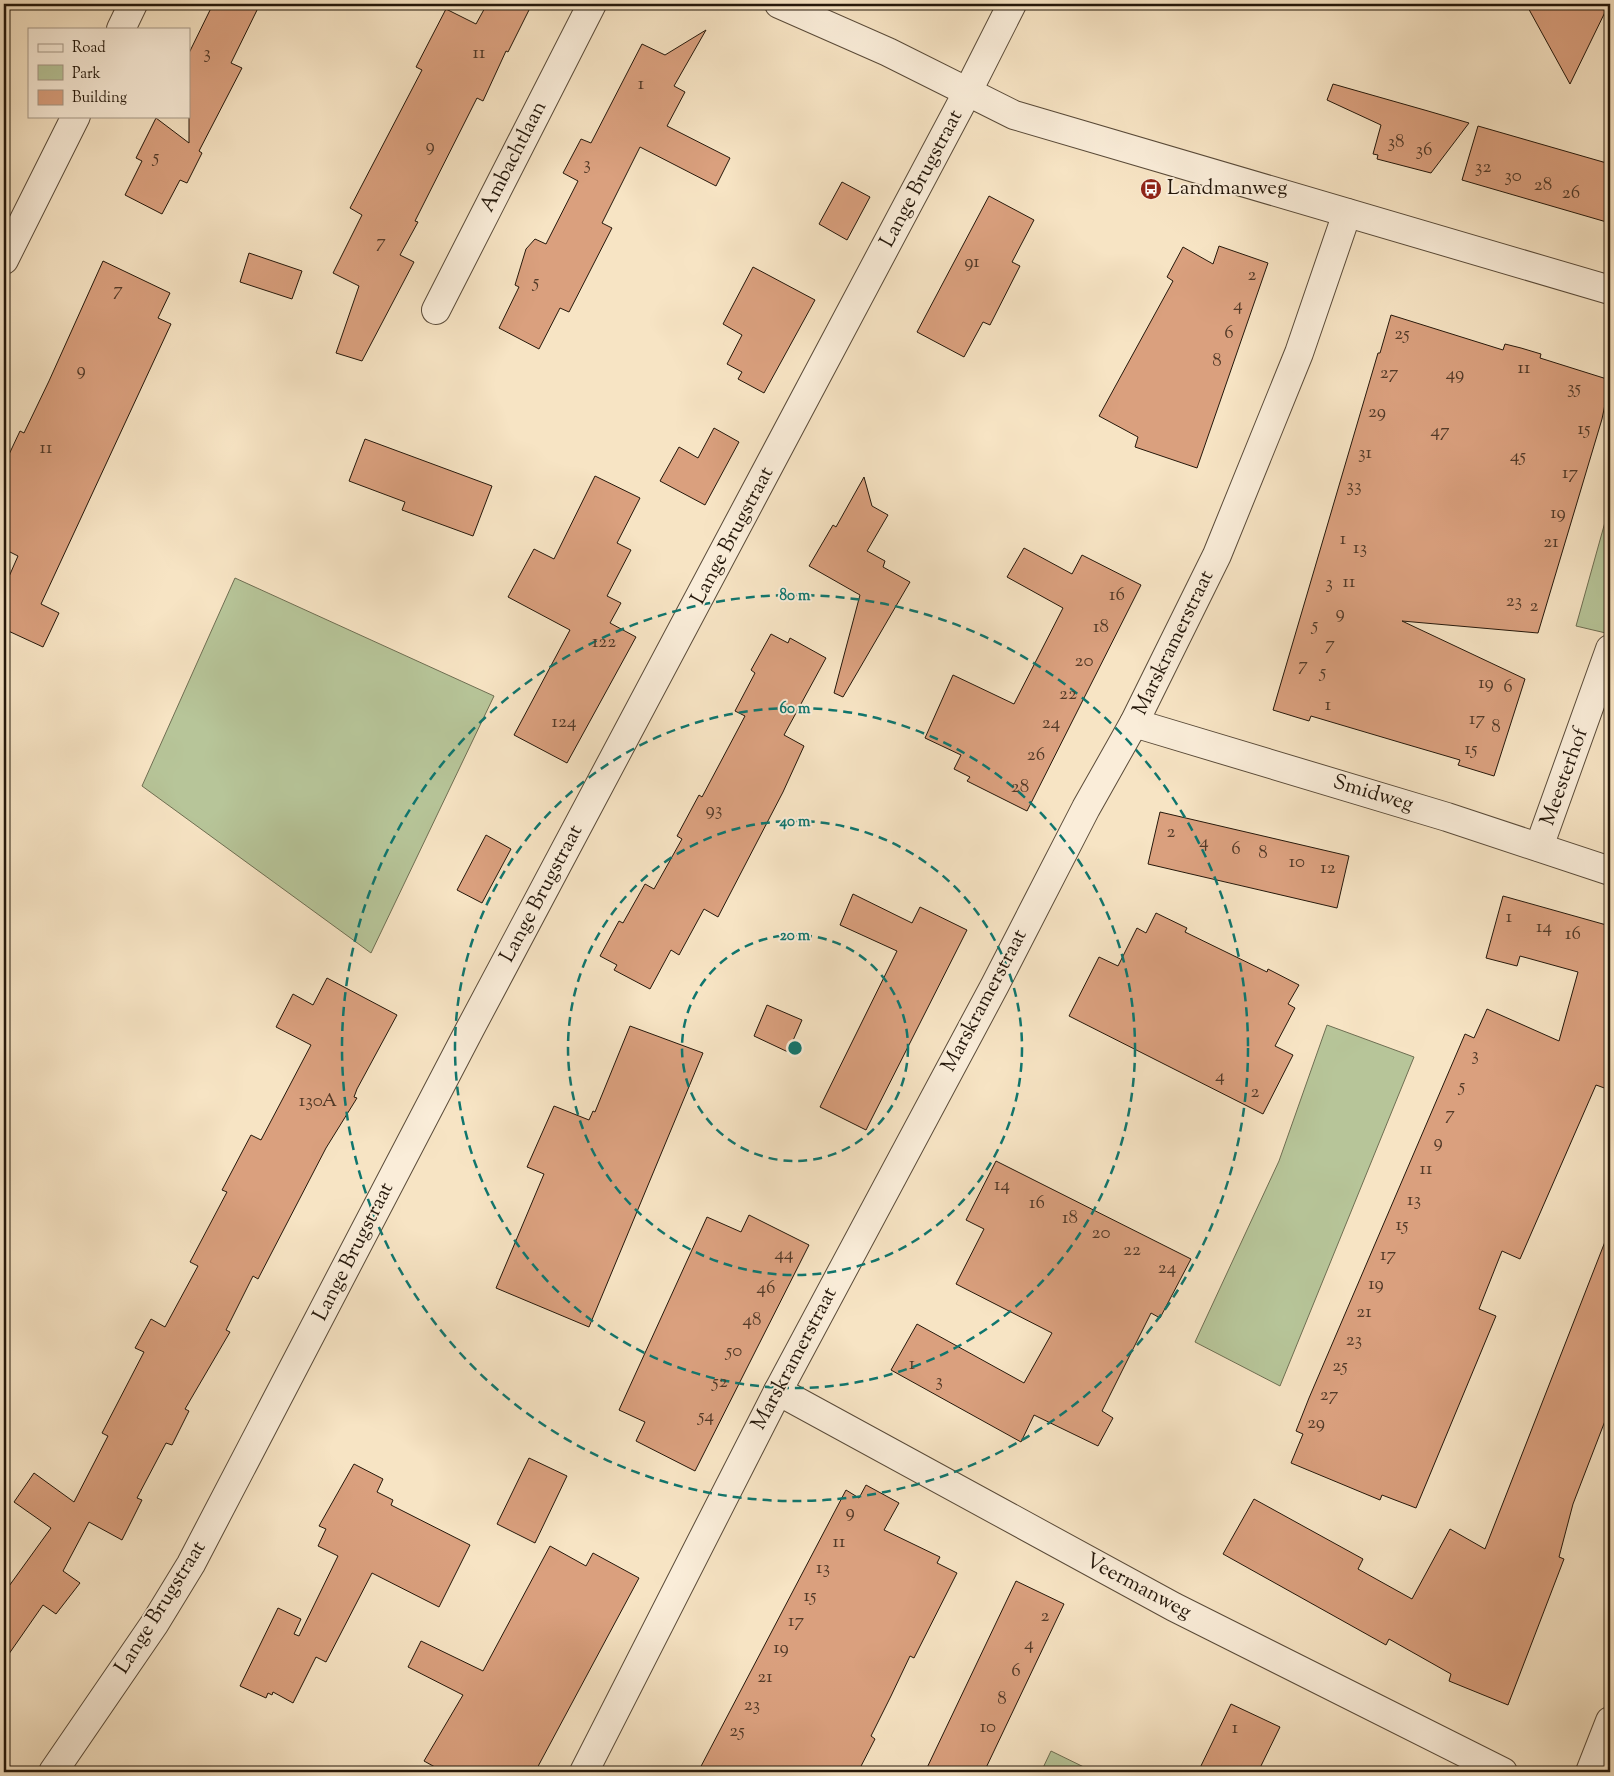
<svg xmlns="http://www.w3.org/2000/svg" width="1614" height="1776" viewBox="0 0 1614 1776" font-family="'Sorts Mill Goudy',serif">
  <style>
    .green { fill: #b7c599; stroke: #6e6e52 }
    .building { fill: #daa07e; stroke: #25180b }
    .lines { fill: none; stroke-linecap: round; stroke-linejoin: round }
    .minor-casing { stroke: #5a4b39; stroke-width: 30 }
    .minor { stroke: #faedd9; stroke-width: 28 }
    .ring { fill: none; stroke: #0f766e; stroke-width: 2.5; stroke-dasharray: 9 6 }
    .labels { text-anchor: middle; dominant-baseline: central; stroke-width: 4; stroke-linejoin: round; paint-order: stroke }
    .number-label { font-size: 19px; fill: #523a28 }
    .street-label { font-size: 21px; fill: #25180b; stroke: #faedd9 }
    .poi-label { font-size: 21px; fill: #25180b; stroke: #faedd9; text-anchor: start }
    .centre { fill: #0f766e; stroke: #faedd9; stroke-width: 2.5 }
    .ring-label { font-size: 15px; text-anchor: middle; font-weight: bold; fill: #0f766e; stroke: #faedd9; stroke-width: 4; stroke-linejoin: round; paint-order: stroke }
  </style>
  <rect width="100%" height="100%" fill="#f7e4c4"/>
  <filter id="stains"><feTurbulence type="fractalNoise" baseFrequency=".004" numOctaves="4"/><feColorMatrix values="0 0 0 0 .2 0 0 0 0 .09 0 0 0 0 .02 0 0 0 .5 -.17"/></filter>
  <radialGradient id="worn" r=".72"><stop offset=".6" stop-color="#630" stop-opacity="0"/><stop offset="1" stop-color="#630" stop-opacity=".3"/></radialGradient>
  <g class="green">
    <polygon points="1607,515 1610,516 1610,634 1576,626"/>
    <polygon points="235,578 494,696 371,953 142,786"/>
    <polygon points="1327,1025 1414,1057 1280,1386 1195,1342 1279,1161"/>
    <polygon points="1051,1751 1092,1771 1094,1772 1041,1772"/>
  </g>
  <g class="building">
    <polygon points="213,4 260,4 231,63 242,68 199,151 202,153 187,183 180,180 162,214 125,195 142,161 136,158 156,118 189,143 189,53"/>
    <polygon points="487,4 532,4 508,52 506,51 483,101 477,98 415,221 418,222 400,255 414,262 362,361 336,353 359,286 333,273 362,215 350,208 422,70 416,67 446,9 476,24"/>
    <polygon points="1526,4 1609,4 1570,84"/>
    <polygon points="706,30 674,86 685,92 667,126 730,158 716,186 640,147 602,223 612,228 569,312 560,308 539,349 499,328 519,287 515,285 526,249 535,239 546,244 578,181 563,173 581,139 591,143 642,44 665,55"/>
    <polygon points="1333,84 1428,111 1469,123 1431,173 1377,159 1378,155 1373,154 1381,125 1327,100"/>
    <polygon points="1478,126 1610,164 1610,223 1462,180"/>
    <polygon points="842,182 870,197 847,240 819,224"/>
    <polygon points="989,196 1034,220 1012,262 1020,266 990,325 983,322 964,357 917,332"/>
    <polygon points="1219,246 1268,263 1197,468 1135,447 1138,437 1099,416 1173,281 1167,277 1183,247 1213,264"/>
    <polygon points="249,253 302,271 292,299 240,282"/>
    <polygon points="103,261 170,293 158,318 171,324 41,604 59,613 43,647 4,629 4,588 18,556 4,549 4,465 20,431 24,433 49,381"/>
    <polygon points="753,267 815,300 764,393 738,379 742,372 727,364 742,335 723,324"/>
    <polygon points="1391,315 1503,350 1505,344 1521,348 1541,354 1540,358 1610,380 1602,419 1538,633 1402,621 1525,679 1494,776 1458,765 1460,760 1402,743 1311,716 1309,721 1273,710 1378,353 1380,353"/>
    <polygon points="714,428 739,442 705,505 660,481 679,447 698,458"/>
    <polygon points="365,439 492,486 473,536 402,510 405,502 349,481"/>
    <polygon points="595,476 640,498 617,543 631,550 607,596 621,603 610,623 636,637 567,763 514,735 570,630 508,597 534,549 554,559"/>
    <polygon points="864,477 872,506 888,515 867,551 885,561 883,567 910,582 843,697 834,693 860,595 809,566 833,525 836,527"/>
    <polygon points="1024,548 1072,574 1082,555 1141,585 1027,811 967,781 970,777 954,769 961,755 925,738 953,675 1014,704 1063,608 1007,577"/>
    <polygon points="771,634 788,643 790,638 826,658 784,735 804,746 783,792 718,917 704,909 679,955 671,950 650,989 614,970 617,965 600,956 619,921 623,923 645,884 654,889 682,839 677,836 699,795 702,797 745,716 735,711 755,673 751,670"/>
    <polygon points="1160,812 1349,856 1337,908 1148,864"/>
    <polygon points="486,835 511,849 482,903 457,890"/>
    <polygon points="853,894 912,923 920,907 967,930 866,1130 820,1107 897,951 840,925"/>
    <polygon points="1503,896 1610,926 1610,1090 1596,1085 1520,1259 1502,1251 1479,1309 1496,1316 1416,1508 1382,1495 1380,1500 1291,1463 1303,1434 1296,1431 1309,1398 1465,1034 1474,1038 1487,1009 1559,1041 1578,972 1520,956 1517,966 1486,958"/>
    <polygon points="1156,913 1187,928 1185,932 1267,972 1268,969 1299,985 1288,1004 1295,1008 1275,1046 1293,1055 1263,1114 1069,1016 1099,957 1118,966 1137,928 1146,933"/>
    <polygon points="327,978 397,1015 357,1089 354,1097 357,1098 326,1148 258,1279 253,1276 226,1330 230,1332 185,1409 189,1411 172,1445 166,1443 137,1498 142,1500 122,1540 89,1522 63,1571 80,1583 56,1614 43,1605 4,1661 4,1593 51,1528 14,1502 34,1473 74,1502 108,1436 102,1433 144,1352 135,1348 151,1319 165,1327 198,1266 190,1262 227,1192 222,1190 251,1135 261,1140 311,1045 276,1027 293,994 313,1005"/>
    <polygon points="767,1005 802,1020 788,1052 754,1036"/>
    <polygon points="630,1026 703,1053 589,1327 496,1288 544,1174 527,1167 554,1106 589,1120 593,1111 595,1112"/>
    <polygon points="996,1161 1191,1259 1160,1318 1151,1313 1102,1411 1113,1418 1098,1446 1034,1415 1021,1442 891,1370 917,1324 1024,1383 1052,1333 956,1284 984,1229 966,1220"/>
    <polygon points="749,1215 809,1245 695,1471 636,1441 645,1422 619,1410 707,1217 741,1232"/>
    <polygon points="1608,1234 1610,1234 1610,1408 1573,1504 1559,1557 1564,1559 1508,1705 1449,1681 1451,1674 1389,1639 1386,1645 1223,1554 1254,1499 1363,1559 1358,1569 1412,1599 1450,1529 1485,1549"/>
    <polygon points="529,1458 567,1476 535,1543 497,1524"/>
    <polygon points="354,1464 383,1479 377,1492 393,1500 391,1505 470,1545 439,1607 372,1573 326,1662 316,1657 293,1703 273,1692 272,1695 268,1693 266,1698 240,1686 278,1608 301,1619 294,1634 299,1636 338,1556 318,1546 326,1529 319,1526"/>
    <polygon points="866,1485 899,1503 884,1530 940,1557 937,1563 957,1573 914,1658 910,1656 891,1696 871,1736 875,1739 858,1772 698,1772 846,1490 859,1498"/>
    <polygon points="550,1546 586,1566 593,1553 639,1578 535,1772 444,1772 424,1761 463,1695 408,1667 421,1641 483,1671"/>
    <polygon points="1016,1581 1064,1604 984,1772 925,1772"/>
    <polygon points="1231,1704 1280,1727 1258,1772 1198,1772"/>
  </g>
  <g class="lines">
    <g class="minor-casing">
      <g id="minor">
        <polyline points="779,4 888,52 1014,115 1610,290"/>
        <polyline points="121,29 133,4"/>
        <polyline points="4,260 76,116"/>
        <polyline points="436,310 592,4"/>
        <polyline points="1134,723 1447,817 1610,871"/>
        <polyline points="1539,847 1610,649"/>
        <polyline points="778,1391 1174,1607 1503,1772"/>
        <polyline points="53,1772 155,1623 191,1564 470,1029 968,91 1012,4"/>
        <polyline points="584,1772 778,1391 995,985 1086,808 1134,723 1217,555 1299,353 1347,213"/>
        <polyline points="1590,1772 1610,1721"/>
      </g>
    </g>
    <use href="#minor" class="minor"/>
  </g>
  <g class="ring">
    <circle cx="795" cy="1048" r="113"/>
    <circle cx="795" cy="1048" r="227"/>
    <circle cx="795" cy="1048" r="340"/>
    <circle cx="795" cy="1048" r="453"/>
  </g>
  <defs>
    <g id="bus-disc" transform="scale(1.125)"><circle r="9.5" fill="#8f2418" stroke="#faedd9"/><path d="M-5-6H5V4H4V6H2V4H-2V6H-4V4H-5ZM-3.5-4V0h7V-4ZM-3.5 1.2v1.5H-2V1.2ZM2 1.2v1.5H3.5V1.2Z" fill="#fff"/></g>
  </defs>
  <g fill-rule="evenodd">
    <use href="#bus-disc" x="1151" y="189"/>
  </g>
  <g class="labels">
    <g class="number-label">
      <text x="207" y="53">3</text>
      <text x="479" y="53">11</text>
      <text x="641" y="84">1</text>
      <text x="1396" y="142">38</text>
      <text x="430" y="146">9</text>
      <text x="1424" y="150">36</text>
      <text x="156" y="157">5</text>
      <text x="587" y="164">3</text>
      <text x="1483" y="167">32</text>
      <text x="1513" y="176">30</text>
      <text x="1543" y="185">28</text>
      <text x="1571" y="193">26</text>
      <text x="381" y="242">7</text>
      <text x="972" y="262">91</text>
      <text x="1252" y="275">2</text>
      <text x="536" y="282">5</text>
      <text x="118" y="290">7</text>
      <text x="1238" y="305">4</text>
      <text x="1229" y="333">6</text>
      <text x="1402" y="334">25</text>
      <text x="1217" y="361">8</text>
      <text x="1524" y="368">11</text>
      <text x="81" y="370">9</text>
      <text x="1389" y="373">27</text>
      <text x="1455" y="374">49</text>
      <text x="1574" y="388">35</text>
      <text x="1377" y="412">29</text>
      <text x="1584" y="429">15</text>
      <text x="1440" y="431">47</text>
      <text x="46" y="448">11</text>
      <text x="1365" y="453">31</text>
      <text x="1518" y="456">45</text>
      <text x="1570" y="473">17</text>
      <text x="1354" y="486">33</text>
      <text x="1558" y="513">19</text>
      <text x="1343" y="539">1</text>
      <text x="1551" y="542">21</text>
      <text x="1360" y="548">13</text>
      <text x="1349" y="582">11</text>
      <text x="1329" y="583">3</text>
      <text x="1117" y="595">16</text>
      <text x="1514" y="601">23</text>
      <text x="1534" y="606">2</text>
      <text x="1340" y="613">9</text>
      <text x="1315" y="625">5</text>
      <text x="1101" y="627">18</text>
      <text x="604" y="642">122</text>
      <text x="1330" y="644">7</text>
      <text x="1084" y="661">20</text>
      <text x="1303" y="665">7</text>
      <text x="1323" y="672">5</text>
      <text x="1486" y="683">19</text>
      <text x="1508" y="687">6</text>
      <text x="1068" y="694">22</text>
      <text x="1328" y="705">1</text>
      <text x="1477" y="719">17</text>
      <text x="564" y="722">124</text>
      <text x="1051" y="723">24</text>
      <text x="1496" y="727">8</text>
      <text x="1471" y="749">15</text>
      <text x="1036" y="755">26</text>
      <text x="1020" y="787">28</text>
      <text x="714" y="810">93</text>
      <text x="1171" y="832">2</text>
      <text x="1204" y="842">4</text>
      <text x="1236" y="849">6</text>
      <text x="1263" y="853">8</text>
      <text x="1297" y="862">10</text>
      <text x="1328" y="868">12</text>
      <text x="1509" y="917">1</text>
      <text x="1544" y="927">14</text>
      <text x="1573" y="934">16</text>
      <text x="1475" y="1055">3</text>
      <text x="1220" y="1076">4</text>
      <text x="1462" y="1086">5</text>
      <text x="1255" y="1092">2</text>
      <text x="318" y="1101">130A</text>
      <text x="1450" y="1114">7</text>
      <text x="1438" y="1142">9</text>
      <text x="1426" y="1169">11</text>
      <text x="1002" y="1185">14</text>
      <text x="1414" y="1200">13</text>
      <text x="1037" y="1203">16</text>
      <text x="1070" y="1218">18</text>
      <text x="1402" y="1225">15</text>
      <text x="1101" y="1233">20</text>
      <text x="1132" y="1250">22</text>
      <text x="784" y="1254">44</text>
      <text x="1388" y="1255">17</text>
      <text x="1167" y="1268">24</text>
      <text x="1376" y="1284">19</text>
      <text x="766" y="1288">46</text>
      <text x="1364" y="1312">21</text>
      <text x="752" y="1320">48</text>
      <text x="1354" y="1340">23</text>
      <text x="734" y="1351">50</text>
      <text x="912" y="1364">1</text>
      <text x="1340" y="1366">25</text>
      <text x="939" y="1381">3</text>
      <text x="720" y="1382">52</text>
      <text x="1329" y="1395">27</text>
      <text x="706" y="1416">54</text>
      <text x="1316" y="1423">29</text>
      <text x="850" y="1512">9</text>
      <text x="839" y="1542">11</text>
      <text x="823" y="1568">13</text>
      <text x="810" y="1596">15</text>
      <text x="1045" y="1616">2</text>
      <text x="796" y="1621">17</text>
      <text x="1029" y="1644">4</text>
      <text x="781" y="1648">19</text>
      <text x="1016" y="1671">6</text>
      <text x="765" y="1677">21</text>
      <text x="1002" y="1699">8</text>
      <text x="752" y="1705">23</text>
      <text x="988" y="1727">10</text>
      <text x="1235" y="1728">1</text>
      <text x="737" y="1731">25</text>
    </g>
    <g class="street-label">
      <text transform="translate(514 157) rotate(-63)">Ambachtlaan</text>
      <text transform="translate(922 179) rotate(-62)">Lange Brugstraat</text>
      <text transform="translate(733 536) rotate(-62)">Lange Brugstraat</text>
      <text transform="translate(1174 643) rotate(-64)">Marskramerstraat</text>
      <text transform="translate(1565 777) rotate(-70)">Meesterhof</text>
      <text transform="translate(1373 794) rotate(17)">Smidweg</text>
      <text transform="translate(542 894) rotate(-62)">Lange Brugstraat</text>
      <text transform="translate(985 1001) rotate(-62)">Marskramerstraat</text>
      <text transform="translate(354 1252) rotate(-63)">Lange Brugstraat</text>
      <text transform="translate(795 1359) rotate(-62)">Marskramerstraat</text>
      <text transform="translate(1138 1587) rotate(28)">Veermanweg</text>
      <text transform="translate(161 1608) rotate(-58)">Lange Brugstraat</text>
    </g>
    <g class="poi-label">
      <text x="1167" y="189">Landmanweg</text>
    </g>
  </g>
  <circle cx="795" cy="1048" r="8" class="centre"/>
  <g class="ring-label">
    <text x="795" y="600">80 m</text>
    <text x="795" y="713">60 m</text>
    <text x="795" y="826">40 m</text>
    <text x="795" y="940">20 m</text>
  </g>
  <rect width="1614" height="1776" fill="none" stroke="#f7e4c4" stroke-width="20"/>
  <rect x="5" y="5" width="1604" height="1766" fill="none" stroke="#25180b" stroke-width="2.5"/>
  <rect x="10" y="10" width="1594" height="1756" fill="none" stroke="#25180b"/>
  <rect x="28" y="28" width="162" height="90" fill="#faedd9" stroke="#a59887"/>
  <rect x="38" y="44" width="25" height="8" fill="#faedd9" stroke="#a59887"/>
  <text x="72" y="52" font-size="15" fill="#25180b">Road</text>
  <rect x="38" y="65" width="25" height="15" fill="#b7c599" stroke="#a59887"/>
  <text x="72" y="78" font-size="15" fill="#25180b">Park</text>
  <rect x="38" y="90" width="25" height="15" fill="#daa07e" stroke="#a59887"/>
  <text x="72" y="102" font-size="15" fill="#25180b">Building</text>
  <rect width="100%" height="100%" filter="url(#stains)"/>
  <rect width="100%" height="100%" fill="url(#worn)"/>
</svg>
